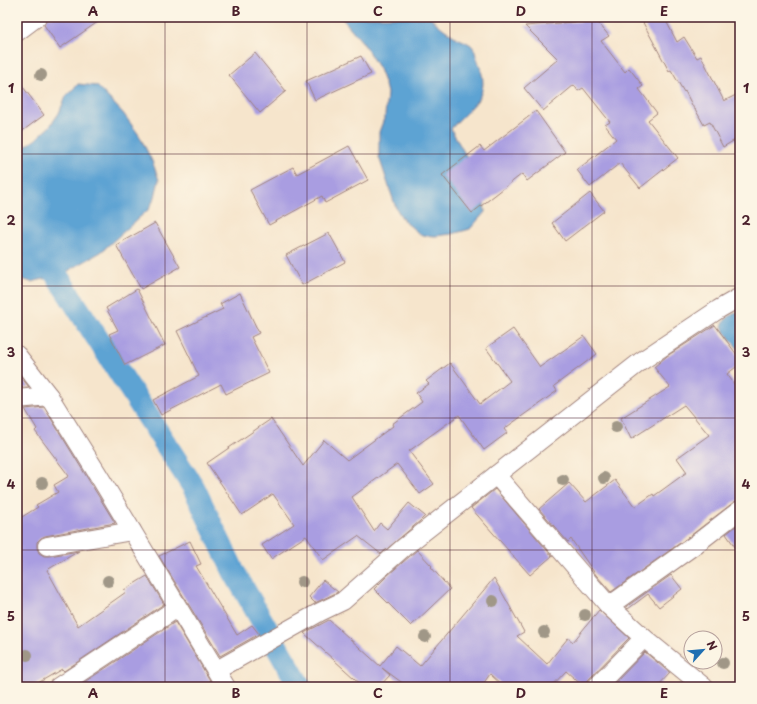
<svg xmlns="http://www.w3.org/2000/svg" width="757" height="704" viewBox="0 0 757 704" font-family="'Playpen Sans',sans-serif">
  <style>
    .water { fill: #5da3d3; stroke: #54617f }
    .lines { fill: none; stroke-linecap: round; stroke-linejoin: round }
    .canal { stroke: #5da3d3; stroke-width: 23 }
    .building { fill: #a99de1 }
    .street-casing { stroke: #a0827c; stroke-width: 20 }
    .street { stroke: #fff; stroke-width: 18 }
    .tree { fill: #a09787 }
    .grid { fill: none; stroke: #4a1f2b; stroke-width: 1; stroke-opacity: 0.55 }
    .neatline { fill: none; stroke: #4a1f2b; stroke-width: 1.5 }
    .grid-label { font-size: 13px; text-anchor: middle; font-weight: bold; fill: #4a1f2b }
  </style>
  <rect width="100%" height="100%" fill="#fcf5e5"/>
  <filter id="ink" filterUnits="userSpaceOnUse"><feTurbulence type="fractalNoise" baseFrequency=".025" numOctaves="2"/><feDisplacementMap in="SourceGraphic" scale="8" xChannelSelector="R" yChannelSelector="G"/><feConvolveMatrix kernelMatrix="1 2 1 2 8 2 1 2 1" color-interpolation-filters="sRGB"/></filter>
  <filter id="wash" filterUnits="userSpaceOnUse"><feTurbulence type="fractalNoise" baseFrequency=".012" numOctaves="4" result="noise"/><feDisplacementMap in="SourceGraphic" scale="16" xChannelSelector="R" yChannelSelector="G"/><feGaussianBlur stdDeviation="0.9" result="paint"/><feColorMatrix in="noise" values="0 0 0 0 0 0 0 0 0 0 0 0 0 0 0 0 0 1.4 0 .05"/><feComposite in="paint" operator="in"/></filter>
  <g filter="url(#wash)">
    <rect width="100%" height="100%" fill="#f6e5cc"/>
    <g class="water">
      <path d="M341 17H430C438 25 447 32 457 38 461 40 467 42 471 45 475 48 476 57 478 61 493 99 471 104 451 129 465 155 483 181 485 212L470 229 452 234 435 236 421 235 404 221 396 208 379 157V132L385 116 387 93 385 85 379 69 363 43Z"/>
      <polygon points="78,84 97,86 123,113 139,135 152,161 159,180 155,197 149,209 101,252 61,275 31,282 22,279 17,273 17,152 35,140 50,126 59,113 66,96"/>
      <path d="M740 311V351L726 334 722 326C725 317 732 315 740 311Z"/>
    </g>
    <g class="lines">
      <polyline class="canal" points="17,214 194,488 234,572 300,687"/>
    </g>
    <g id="blocks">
      <g class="building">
        <polygon points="47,17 105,17 60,48 44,25 46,21"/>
        <polygon points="640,17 664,17 677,42 684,37 697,58 701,56 724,101 740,93 740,137 723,147 710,122 704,125 695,109 694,109 685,91 684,92 671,70 669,71"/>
        <polygon points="596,20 609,36 601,41 625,72 629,68 643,86 639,89 657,113 648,120 678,158 640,188 620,163 590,187 577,170 616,139 605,125 610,122 583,88 578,91 574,85 543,111 524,88 558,59 525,26"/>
        <polygon points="255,53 286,91 260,113 229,75"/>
        <polygon points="361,56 371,74 315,100 306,81"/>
        <polygon points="17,79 44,115 17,135"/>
        <polygon points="536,111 565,152 527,181 522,174 472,213 442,175 480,146 484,151"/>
        <polygon points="349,146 368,180 325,203 322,196 269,225 250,190 293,167 297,174"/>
        <polygon points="590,193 604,211 565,241 552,223"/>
        <polygon points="155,223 180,267 141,289 116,245"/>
        <polygon points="329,233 345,262 302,285 286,255"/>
        <polygon points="137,289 165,345 125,365 109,334 118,330 106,308"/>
        <polygon points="240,293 259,333 251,337 269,373 226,394 221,384 161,415 153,400 199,376 177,331 223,309 220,304"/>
        <polygon points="715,325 740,359 740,364 727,374 740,392 740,500 734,502 690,536 611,592 596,575 571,539 568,542 539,509 569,483 586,502 615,480 635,507 653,494 654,496 687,472 677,458 709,435 684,405 631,439 621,418 670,387 654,367 667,356"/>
        <polygon points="513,329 540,367 584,336 597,354 554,386 557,391 504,429 507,433 484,450 459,415 409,451 434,484 420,494 397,464 352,497 374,531 380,523 387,529 409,503 425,516 420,521 381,554 358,536 323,560 306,536 271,559 262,545 294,524 273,494 242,515 207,463 271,419 303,466 324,440 347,460 393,426 392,424 422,402 416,393 429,384 426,381 450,363 480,404 510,381 486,348"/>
        <polygon points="17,372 29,387 17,388"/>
        <polygon points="44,407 115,523 45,536 41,538 37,542 37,548 39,553 44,556 49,556 79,551 47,570 78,626 126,592 124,590 147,576 164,604 64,671 62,669 31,687 17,687 17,520 38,507 36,505 58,492 54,485 69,476 35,431 37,429 25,409"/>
        <polygon points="495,489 552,556 530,575 471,508"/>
        <polygon points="740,523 740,554 726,534"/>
        <polygon points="190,541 201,564 196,566 237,635 252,625 259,634 220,656 159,556"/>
        <polygon points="417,550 432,566 431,567 450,589 411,626 374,589 388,575"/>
        <polygon points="671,575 682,589 659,607 648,594 628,609 626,607"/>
        <polygon points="494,578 524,632 517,636 547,664 568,638 573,642 599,610 629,638 588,680 586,687 584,687 566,671 551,687 504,687 490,674 481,687 408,687 382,668 390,675 379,687 364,687 304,633 329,620 380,666 396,646 420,666"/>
        <polygon points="323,580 338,592 315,603 309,597"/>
        <polygon points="175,622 214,687 77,687"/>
        <polygon points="645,652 670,673 657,687 611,687"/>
      </g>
    </g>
  </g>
  <g filter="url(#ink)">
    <use href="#blocks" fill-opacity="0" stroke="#a0827c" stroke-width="1"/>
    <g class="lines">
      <g class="street-casing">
        <g id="street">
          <polyline points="17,32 37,17"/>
          <polyline points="17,355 49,396 99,476 226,687"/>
          <polyline points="17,399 49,396"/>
          <polyline points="496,475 609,606 644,638 704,687"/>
          <polyline points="47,546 132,531"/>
          <polyline points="609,606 696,544 740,510"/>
          <polyline points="217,670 320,612 343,601 403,548 640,362 719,309 740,297"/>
          <polyline points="58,687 177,608"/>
          <polyline points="596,687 644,638"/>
        </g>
      </g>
      <use href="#street" class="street"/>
    </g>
    <g class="tree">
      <circle cx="41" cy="75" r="6"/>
      <circle cx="616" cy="427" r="6"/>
      <circle cx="604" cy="478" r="6"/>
      <circle cx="563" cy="480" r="6"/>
      <circle cx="42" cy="483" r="6"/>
      <circle cx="108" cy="581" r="6"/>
      <circle cx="302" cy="582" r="6"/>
      <circle cx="493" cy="601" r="6"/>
      <circle cx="585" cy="615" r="6"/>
      <circle cx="544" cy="632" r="6"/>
      <circle cx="425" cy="637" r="6"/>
      <circle cx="27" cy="655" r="6"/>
      <circle cx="723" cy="663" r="6"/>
    </g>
  </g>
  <path class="grid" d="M165 17V687M307 17V687M450 17V687M592 17V687M17 154H740M17 286H740M17 418H740M17 550H740"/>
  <rect width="757" height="704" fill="none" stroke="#fcf5e5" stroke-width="44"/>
  <g transform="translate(703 650) rotate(63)"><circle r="19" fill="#fcf5e5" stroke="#b59f9b"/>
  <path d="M0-3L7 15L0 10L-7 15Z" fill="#1f6fb2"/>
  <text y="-6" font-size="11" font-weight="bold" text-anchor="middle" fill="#4a1f2b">N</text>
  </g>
  <rect x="22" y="22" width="713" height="660" class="neatline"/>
  <g class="grid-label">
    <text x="93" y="16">A</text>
    <text x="236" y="16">B</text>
    <text x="378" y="16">C</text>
    <text x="521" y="16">D</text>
    <text x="664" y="16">E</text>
    <text x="11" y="93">1</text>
    <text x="746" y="93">1</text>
    <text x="11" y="225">2</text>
    <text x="746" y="225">2</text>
    <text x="11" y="357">3</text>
    <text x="746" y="357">3</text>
    <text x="11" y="489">4</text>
    <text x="746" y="489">4</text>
    <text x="11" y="621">5</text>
    <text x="746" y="621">5</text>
    <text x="93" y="698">A</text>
    <text x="236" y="698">B</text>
    <text x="378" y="698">C</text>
    <text x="521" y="698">D</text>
    <text x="664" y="698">E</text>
  </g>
</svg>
